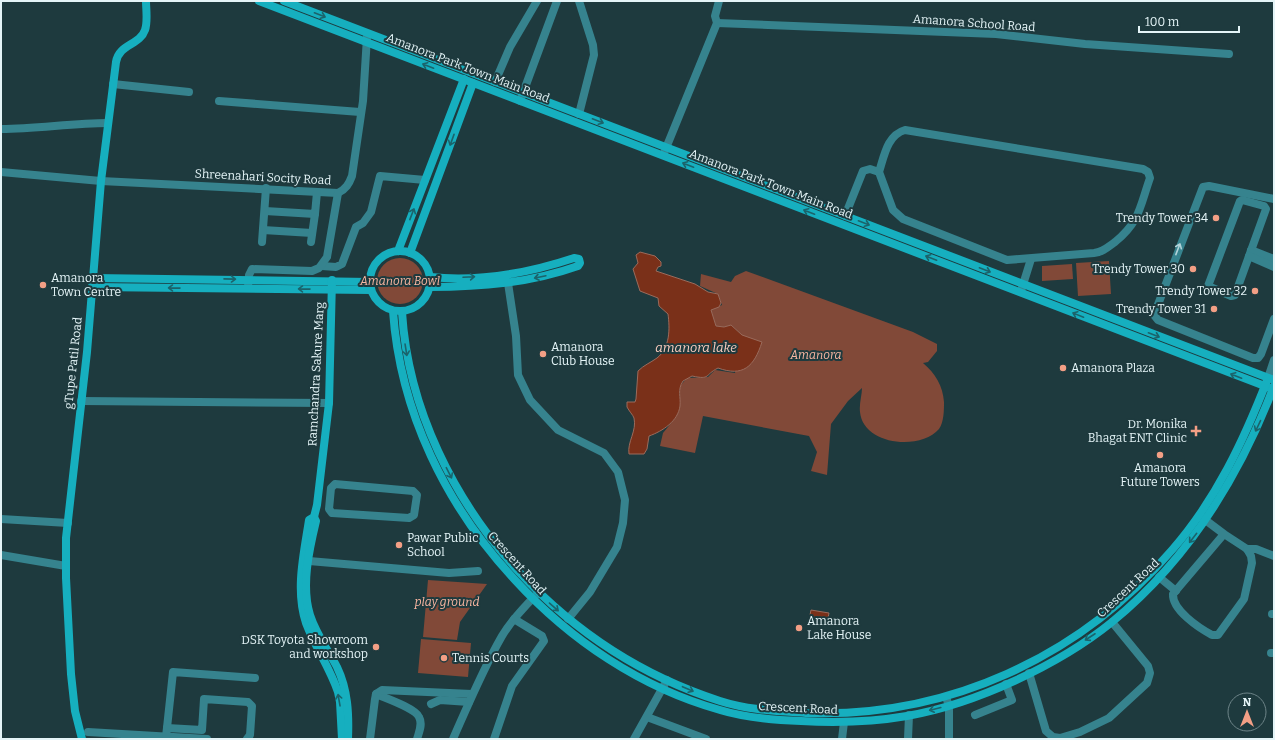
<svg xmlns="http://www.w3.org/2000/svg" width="1275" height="740" viewBox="0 0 1275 740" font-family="Bitter,serif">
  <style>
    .green { fill: #814938 }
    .water { fill: #7a3019; stroke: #9a6b5c }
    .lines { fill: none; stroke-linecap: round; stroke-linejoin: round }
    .street { stroke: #36838e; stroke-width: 8 }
    .secondary { stroke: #16afbf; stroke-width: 8 }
    .oneway { stroke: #1b636b }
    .oneway2 { stroke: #b0d2d8 }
    .poi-dot { fill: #f39f85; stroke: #1e3a3e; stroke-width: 1.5 }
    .labels { text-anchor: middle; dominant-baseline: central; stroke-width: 4; stroke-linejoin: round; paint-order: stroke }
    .street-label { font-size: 12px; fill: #e4f4f7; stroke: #1e3a3e }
    .poi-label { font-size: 12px; fill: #e4f4f7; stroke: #1e3a3e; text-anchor: end }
    .park-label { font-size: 12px; font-style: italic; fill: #f8b5a0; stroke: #1e3a3e }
    .water-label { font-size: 13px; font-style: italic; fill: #fbcdbf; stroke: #1e3a3e }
  </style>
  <rect width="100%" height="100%" fill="#1e3a3e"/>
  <g class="green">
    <circle cx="400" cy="281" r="23"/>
    <polygon points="1109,261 1111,294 1078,296 1076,263"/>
    <polygon points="1072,264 1073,279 1042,281 1042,266"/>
    <path d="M746 271 913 332 937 344V351L928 362 923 363C935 373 943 386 944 402 944 410 944 422 939 429 920 451 863 445 860 412 859 404 862 395 862 388L848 401 831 424 827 475 811 471 817 452 809 436 703 416 695 453 660 446 663 433 672 422 680 406V386L687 378 708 377 715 370 735 373 742 335 731 325 724 327 716 326 711 310 722 305 718 294 700 286 701 274 731 282 735 276Z"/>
    <polygon points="428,580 487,584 460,622 457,640 423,637"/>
    <polygon points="421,639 471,643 468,677 418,673"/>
  </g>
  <g class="water">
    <path d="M640 252 655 256 661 262V266L658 267 656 271 695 284 708 292 718 294 721 303 719 307 711 310 716 326 724 327 731 325 742 335 762 342C754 367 743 377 718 368 704 375 711 380 692 376L683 381C677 390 681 397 680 406 678 421 663 431 649 436L647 449 644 454H629C627 442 637 431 634 418 633 415 629 411 627 407V402H635L636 399 638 371C644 365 650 363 657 358 670 348 670 329 668 314L659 306 658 298 640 291 633 269 638 263 636 255Z"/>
    <polygon points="811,610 829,613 827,623 809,620"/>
  </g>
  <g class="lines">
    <g class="street">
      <polyline points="579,1 593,45 594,55 579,114"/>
      <polyline points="717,23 996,34 1085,44 1229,54"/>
      <polyline points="495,82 510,47 537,1"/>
      <polyline points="113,84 189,92"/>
      <polyline points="219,101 360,112"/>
      <polyline points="520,101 557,1"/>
      <path d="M1 129C37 129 72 123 108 123"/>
      <path d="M905 130 1143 169 1148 172 1150 178C1140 206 1140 222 1115 242 1108 247 1103 252 1094 253L1007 260 903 219 893 210 879 172C884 157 887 135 905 130Z"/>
      <polyline points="664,153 717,23 715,16 719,1"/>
      <path d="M1 172 101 181 338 193C346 189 349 184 352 176L363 101 367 37"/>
      <polyline points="1274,199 1209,186 1203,187 1154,315 1158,320 1253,358 1258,358 1261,354 1274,319"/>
      <polygon points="1242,200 1264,206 1266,209 1235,295 1231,296 1208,286 1240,201"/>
      <polyline points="265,211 315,214 317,192"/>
      <polyline points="845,216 863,171 870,169 879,172"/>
      <polyline points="263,230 312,233"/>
      <polyline points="262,242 266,188"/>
      <polyline points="311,242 315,214"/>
      <polyline points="1251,250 1274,259"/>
      <polyline points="1249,256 1274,267"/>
      <polyline points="322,266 336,267 342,264 356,227 363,223 371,212 380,176 425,180"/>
      <polyline points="508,283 516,336 518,375 530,400 558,430 604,453 618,472 625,500 623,523 617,547 590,592 568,619"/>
      <polyline points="248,287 249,275 252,269 312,271 319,268 327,257 338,193"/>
      <polyline points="1021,291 1031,259"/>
      <polyline points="1268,378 1274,360"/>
      <polyline points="81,401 329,403"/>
      <polygon points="335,484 413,491 417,495 414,515 409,518 332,513 329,509 331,488"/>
      <path d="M1200 516 1224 534 1173 594C1172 610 1199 628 1212 635H1218L1244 599 1252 563 1251 556 1247 549 1224 534"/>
      <polyline points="1,519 68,523"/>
      <polyline points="1247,549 1256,549 1274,556"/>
      <polyline points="1,555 66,566"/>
      <polyline points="309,561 449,573 478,571"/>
      <polyline points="1159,577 1176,591"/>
      <polyline points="1272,614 1274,614"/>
      <polyline points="1271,653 1274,653"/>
      <polyline points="1029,673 1046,731 1053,737 1060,738 1080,732 1109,718 1147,683 1150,673 1148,666 1112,622"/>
      <path d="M376 694C385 698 415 708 419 717 423 724 419 732 417 739"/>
      <polyline points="946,697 949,706 949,739"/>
      <polyline points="431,704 440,700 469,702"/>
      <polyline points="975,715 1012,700 1006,684"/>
      <polyline points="647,717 706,739"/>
      <polyline points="167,728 202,730 204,699 248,702 252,706 250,735 247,739"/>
      <polyline points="88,732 207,739"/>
      <polyline points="166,737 173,672 255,678"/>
      <polyline points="370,739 375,699 376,694 382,690 472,694"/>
      <path d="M453 739C468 705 483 669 502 636 511 621 524 607 537 594"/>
      <polyline points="494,739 512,686 544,641 542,636 514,619"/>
      <polyline points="634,739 667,680"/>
      <polyline points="842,739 844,722"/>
      <polyline points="908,739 909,715"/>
    </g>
    <g class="secondary">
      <polyline points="259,1 1270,388"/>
      <polyline points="284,1 1274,380"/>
      <circle cx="400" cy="281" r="30"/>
      <polyline points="398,251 464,79"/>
      <polyline points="410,253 473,83"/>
      <polyline points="93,278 370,282"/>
      <path d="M332 280 329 403 317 505 314 517 309 520C304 553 295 590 306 623 315 647 330 668 338 692L340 702 342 739"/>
      <polyline points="92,287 371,290"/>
      <path d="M430 287C481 287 530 283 578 266L580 263 579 259 574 258C529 273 478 282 430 277"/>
      <path d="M393 311C400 412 446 506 515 580 570 640 641 688 720 710 746 718 773 720 801 721 837 723 872 722 907 716 975 704 1059 665 1112 622 1189 559 1239 478 1274 386"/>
      <path d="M402 312C408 409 454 501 519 572 574 631 642 676 720 701 748 710 777 711 806 713 947 718 1079 658 1172 550 1216 500 1244 440 1268 378"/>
      <path d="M314 517 316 521C309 550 301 586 310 615 316 634 328 650 337 667 348 690 349 714 348 739"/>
      <path d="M82 739 75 711 71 674 66 578V538L87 352 101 181 116 62C119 44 140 45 145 30 148 22 146 9 146 1"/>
    </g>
  </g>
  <defs><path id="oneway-shaft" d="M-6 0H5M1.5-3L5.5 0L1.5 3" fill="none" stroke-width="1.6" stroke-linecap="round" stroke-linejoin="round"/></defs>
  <g class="oneway">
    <use href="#oneway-shaft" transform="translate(320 15) rotate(21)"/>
    <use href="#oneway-shaft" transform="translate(428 66) rotate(-159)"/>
    <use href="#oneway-shaft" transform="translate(598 121) rotate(21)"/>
    <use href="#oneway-shaft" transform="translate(452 140) rotate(110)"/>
    <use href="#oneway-shaft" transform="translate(688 165) rotate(-159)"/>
    <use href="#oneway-shaft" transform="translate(809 212) rotate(-159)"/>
    <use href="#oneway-shaft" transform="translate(412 214) rotate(-69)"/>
    <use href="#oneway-shaft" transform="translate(864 223) rotate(21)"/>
    <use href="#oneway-shaft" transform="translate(931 258) rotate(-159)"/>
    <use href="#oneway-shaft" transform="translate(985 270) rotate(21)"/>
    <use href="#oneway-shaft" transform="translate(469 277) rotate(-3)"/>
    <use href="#oneway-shaft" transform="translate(540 277) rotate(168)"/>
    <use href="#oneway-shaft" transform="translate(230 279) rotate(1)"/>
    <use href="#oneway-shaft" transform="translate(174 288) rotate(-179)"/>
    <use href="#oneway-shaft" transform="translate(304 289) rotate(-179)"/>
    <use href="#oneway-shaft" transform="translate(1078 315) rotate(-158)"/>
    <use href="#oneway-shaft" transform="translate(1154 335) rotate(21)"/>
    <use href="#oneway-shaft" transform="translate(406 350) rotate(81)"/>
    <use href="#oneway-shaft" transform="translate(1236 376) rotate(-159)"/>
    <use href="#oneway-shaft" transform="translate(1258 426) rotate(115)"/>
    <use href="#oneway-shaft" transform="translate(449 473) rotate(63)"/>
    <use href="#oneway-shaft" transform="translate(1193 538) rotate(128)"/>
    <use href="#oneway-shaft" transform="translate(554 607) rotate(41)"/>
    <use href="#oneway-shaft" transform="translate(1090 637) rotate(147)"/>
    <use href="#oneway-shaft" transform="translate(688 689) rotate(23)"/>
    <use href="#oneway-shaft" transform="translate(339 700) rotate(-100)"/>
    <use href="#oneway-shaft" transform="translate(935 709) rotate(166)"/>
  </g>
  <use class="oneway2" href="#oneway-shaft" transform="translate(1178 249) rotate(-69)"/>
  <g class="poi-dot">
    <circle cx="1216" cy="218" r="4"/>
    <circle cx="1193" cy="269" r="4"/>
    <circle cx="43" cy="285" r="4"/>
    <circle cx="1255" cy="291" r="4"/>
    <circle cx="1214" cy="309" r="4"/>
    <circle cx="543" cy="354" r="4"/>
    <circle cx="1063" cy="368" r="4"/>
    <path d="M1194 425h4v4h4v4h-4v4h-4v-4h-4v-4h4z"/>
    <circle cx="1160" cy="455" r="4"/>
    <circle cx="399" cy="545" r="4"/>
    <circle cx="799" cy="628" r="4"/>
    <circle cx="376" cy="647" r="4"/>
    <circle cx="444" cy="658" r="4"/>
  </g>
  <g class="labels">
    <g class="street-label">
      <text transform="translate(974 23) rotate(4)">Amanora School Road</text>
      <text transform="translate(468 68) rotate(21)">Amanora Park Town Main Road</text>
      <text transform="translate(263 177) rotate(3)">Shreenahari Socity Road</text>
      <text transform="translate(771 184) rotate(21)">Amanora Park Town Main Road</text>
      <text transform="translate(73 363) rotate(-84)">gTupe Patil Road</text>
      <text transform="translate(316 374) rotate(-87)">Ramchandra Sakure Marg</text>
      <text transform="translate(517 563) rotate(48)">Crescent Road</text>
      <text transform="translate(1128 588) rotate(-43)">Crescent Road</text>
      <text transform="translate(798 708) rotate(3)">Crescent Road</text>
    </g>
    <g class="poi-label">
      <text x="1208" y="218">Trendy Tower 34</text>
      <text x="1185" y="269">Trendy Tower 30</text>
      <text x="51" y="278" text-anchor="start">Amanora<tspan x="51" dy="14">Town Centre</tspan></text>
      <text x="1247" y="291">Trendy Tower 32</text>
      <text x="1206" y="309">Trendy Tower 31</text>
      <text x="551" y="347" text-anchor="start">Amanora<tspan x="551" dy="14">Club House</tspan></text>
      <text x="1071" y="368" text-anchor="start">Amanora Plaza</text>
      <text x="1187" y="424">Dr. Monika<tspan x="1187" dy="14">Bhagat ENT Clinic</tspan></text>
      <text x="1160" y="468" text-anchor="middle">Amanora<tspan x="1160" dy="14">Future Towers</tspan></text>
      <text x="407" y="538" text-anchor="start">Pawar Public<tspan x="407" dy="14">School</tspan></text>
      <text x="807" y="621" text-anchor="start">Amanora<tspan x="807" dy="14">Lake House</tspan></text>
      <text x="368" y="640">DSK Toyota Showroom<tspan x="368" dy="14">and workshop</tspan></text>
      <text x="452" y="658" text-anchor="start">Tennis Courts</text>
    </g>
    <g class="park-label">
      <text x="400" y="281">Amanora Bowl</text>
      <text x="816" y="355">Amanora</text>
      <text x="447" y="602">play ground</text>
    </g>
    <g class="water-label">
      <text x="696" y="347">amanora lake</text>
    </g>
  </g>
  <rect width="1275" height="740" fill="none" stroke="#e4f4f7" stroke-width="4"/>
  <g transform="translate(1247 712)"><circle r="19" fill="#1e3a3e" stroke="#6d8488"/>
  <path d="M0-3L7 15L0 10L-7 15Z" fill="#f39f85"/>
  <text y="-6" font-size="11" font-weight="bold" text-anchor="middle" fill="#e4f4f7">N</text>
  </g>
  <path d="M1139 26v6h100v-6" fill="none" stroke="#e4f4f7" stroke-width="2"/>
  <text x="1145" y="26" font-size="12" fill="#e4f4f7" stroke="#1e3a3e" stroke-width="3" paint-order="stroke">100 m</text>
</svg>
